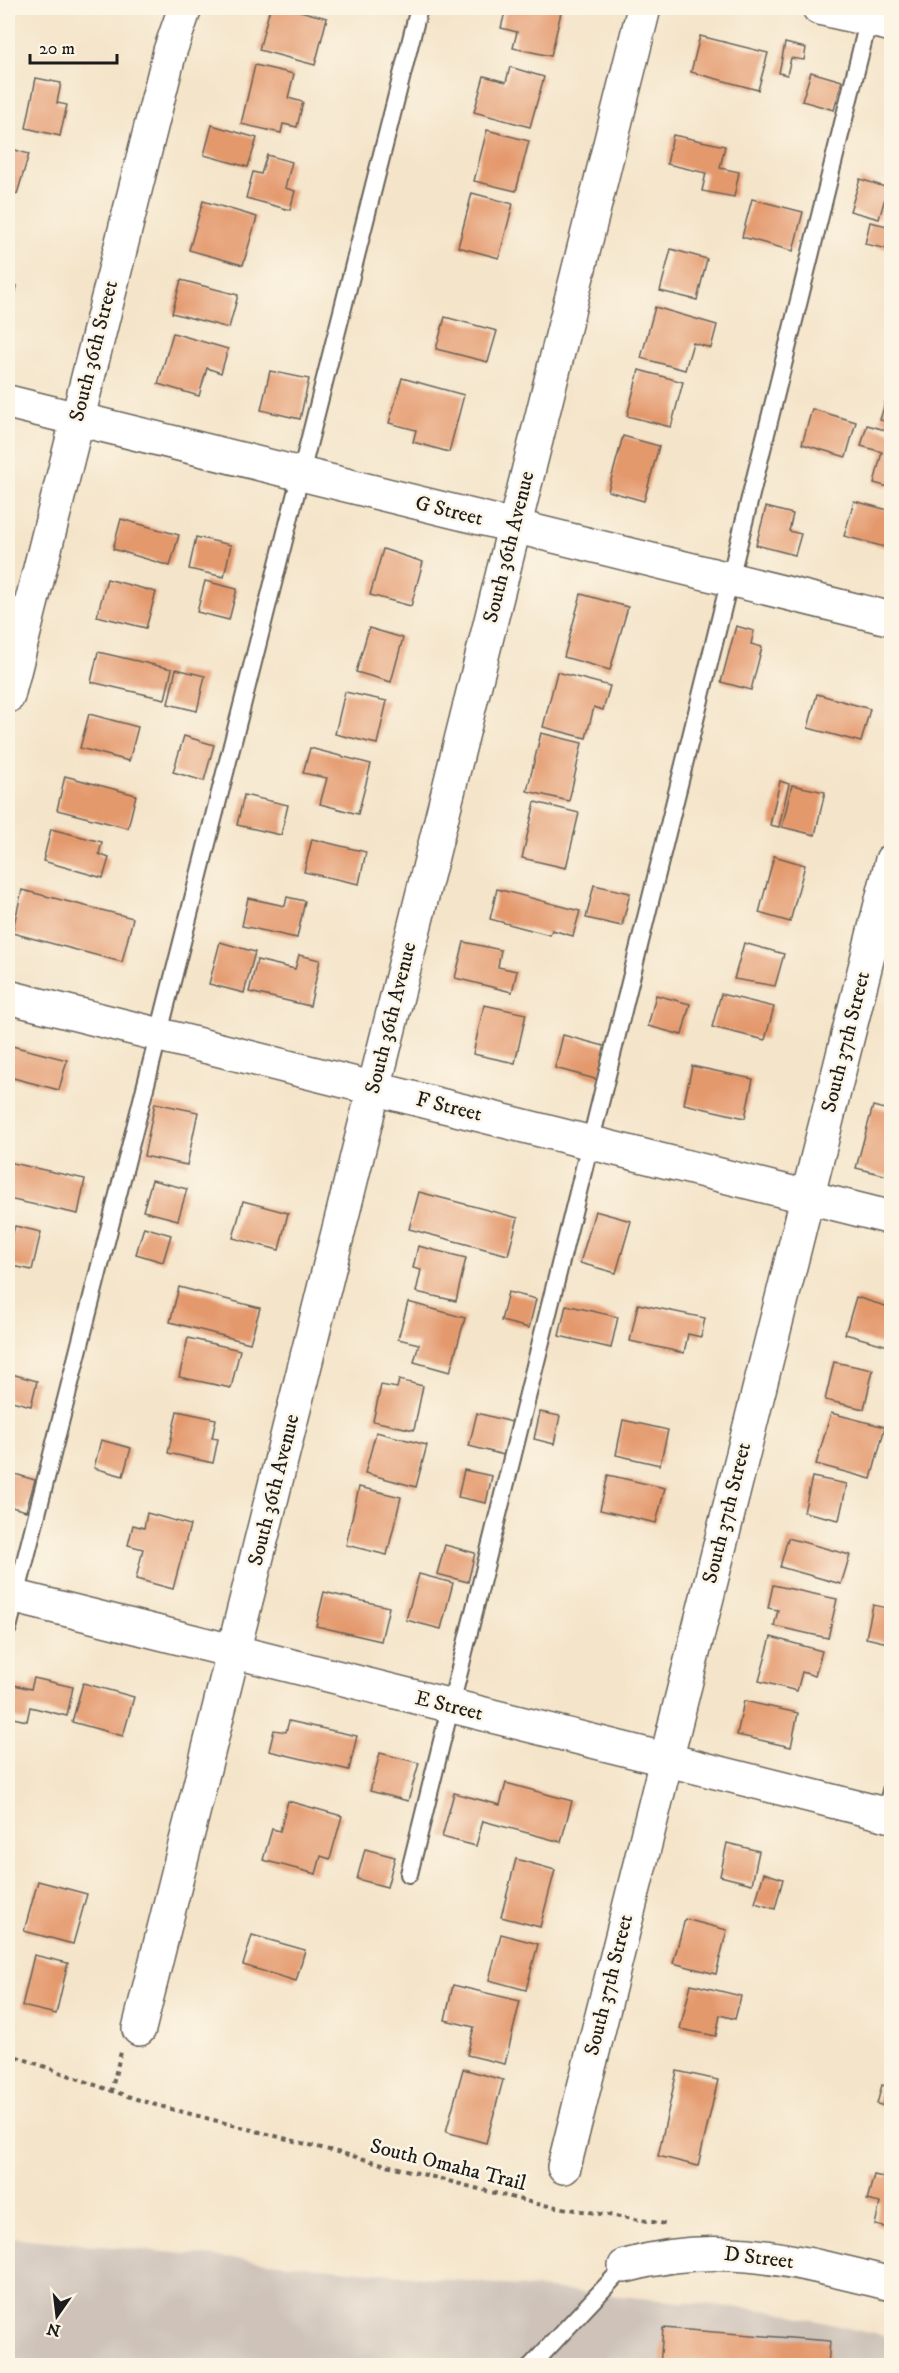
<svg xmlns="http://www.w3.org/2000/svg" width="899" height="2373" viewBox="0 0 899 2373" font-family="'IM FELL DW Pica',serif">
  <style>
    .industrial { fill: #cec2b9 }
    .building { fill: #e4996d }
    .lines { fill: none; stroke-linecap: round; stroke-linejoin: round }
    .lane-casing { stroke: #686259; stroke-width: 20 }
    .street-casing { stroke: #686259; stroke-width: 36 }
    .secondary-casing { stroke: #686259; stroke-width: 36 }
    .path { stroke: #686259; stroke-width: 4; stroke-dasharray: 4.5 4.5; stroke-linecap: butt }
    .lane { stroke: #fff; stroke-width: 16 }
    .street { stroke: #fff; stroke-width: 33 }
    .secondary { stroke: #fff; stroke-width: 33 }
    .labels { text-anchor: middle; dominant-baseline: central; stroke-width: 5; stroke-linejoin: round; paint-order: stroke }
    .street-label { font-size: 21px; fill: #1c1c1c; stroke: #fcf5e5 }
  </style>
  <rect width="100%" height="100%" fill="#fcf5e5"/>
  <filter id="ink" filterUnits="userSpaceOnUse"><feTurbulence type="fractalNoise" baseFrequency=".0167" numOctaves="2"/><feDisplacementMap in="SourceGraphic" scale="12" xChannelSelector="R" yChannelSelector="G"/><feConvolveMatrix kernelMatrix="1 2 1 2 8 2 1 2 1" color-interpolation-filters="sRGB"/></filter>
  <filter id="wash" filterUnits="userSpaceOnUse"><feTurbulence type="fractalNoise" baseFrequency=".008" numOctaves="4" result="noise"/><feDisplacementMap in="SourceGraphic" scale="24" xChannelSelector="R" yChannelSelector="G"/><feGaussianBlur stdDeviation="1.35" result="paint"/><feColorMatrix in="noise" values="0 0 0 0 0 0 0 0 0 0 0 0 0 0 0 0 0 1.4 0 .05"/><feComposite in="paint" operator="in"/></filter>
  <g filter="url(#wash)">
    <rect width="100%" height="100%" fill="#f4e4c9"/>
    <polygon class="industrial" points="8,2237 775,2311 891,2338 891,2365 8,2365"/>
    <g id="blocks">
      <g class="building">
        <polygon points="270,8 288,8 327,18 315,65 259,50"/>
        <polygon points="506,8 562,8 551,56 513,48 517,32 501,28"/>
        <polygon points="700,36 768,53 758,90 691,72"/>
        <polygon points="785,43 806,48 804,60 791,58 787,75 779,73"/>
        <polygon points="255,65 294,74 288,98 303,102 297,127 283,124 281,133 241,124"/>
        <polygon points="510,67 544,77 530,127 474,112 484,76 506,82"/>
        <polygon points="811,72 842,81 834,110 802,101"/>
        <polygon points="36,78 61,83 57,103 67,105 60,136 26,128"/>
        <polygon points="212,125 257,138 248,167 204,155"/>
        <polygon points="487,130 529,141 516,191 474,181"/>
        <polygon points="673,135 725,146 720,168 739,172 734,197 702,191 706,173 667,164"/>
        <polygon points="8,148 29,154 17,194 8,191"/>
        <polygon points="267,155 292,162 285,188 295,191 290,210 246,198 253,172 261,174"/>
        <polygon points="860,179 888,188 879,219 850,211"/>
        <polygon points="472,193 513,204 499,258 458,247"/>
        <polygon points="752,199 803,212 793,251 742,237"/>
        <polygon points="203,201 257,217 243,265 189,250"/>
        <polygon points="870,222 892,227 892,250 865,244"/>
        <polygon points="671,249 707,259 697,300 660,291"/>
        <polygon points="181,280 238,295 229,328 172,313"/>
        <polygon points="8,284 17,286 8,323"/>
        <polygon points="655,307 717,325 711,348 693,343 685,370 641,358"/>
        <polygon points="445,317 497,331 488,362 436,349"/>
        <polygon points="173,333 228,349 221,373 207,368 199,396 158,384"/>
        <polygon points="639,370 683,382 671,427 627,416"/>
        <polygon points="270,371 309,379 300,419 261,410"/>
        <polygon points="402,378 464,395 449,452 413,442 416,430 389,423"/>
        <polygon points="892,379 892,423 880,420"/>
        <polygon points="812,409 856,422 846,457 802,444"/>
        <polygon points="867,425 892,432 892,488 874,483 882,452 861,446"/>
        <polygon points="623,436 659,446 644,501 608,491"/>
        <polygon points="854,501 892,511 892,549 844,536"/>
        <polygon points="766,507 793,514 789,531 801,534 795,555 756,545"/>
        <polygon points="121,519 179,535 170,566 113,549"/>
        <polygon points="196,537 231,545 224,577 189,569"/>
        <polygon points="383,549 423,562 411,606 370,595"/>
        <polygon points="107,579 156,592 146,628 97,616"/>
        <polygon points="205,581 237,589 229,620 197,612"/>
        <polygon points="581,594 628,607 610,670 564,657"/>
        <polygon points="736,626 754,631 751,644 762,647 751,690 721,682"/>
        <polygon points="369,628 403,638 391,682 356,672"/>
        <polygon points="98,652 172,669 165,699 91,682"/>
        <polygon points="176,669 205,676 197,711 168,704"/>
        <polygon points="557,672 610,686 603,710 594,707 586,738 543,727"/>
        <polygon points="345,692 387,701 377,744 335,734"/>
        <polygon points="817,694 870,709 861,742 808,728"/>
        <polygon points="89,714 138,727 129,761 80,748"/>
        <polygon points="541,733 582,743 569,801 527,791"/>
        <polygon points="184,736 214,745 204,781 173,772"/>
        <polygon points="310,748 371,764 358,814 320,804 327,778 303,773"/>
        <polygon points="65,776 136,795 128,828 57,810"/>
        <polygon points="780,781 789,784 779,827 770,825"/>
        <polygon points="792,785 825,792 815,835 782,827"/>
        <polygon points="244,795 288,805 281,835 237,825"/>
        <polygon points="535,802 579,813 566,868 522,858"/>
        <polygon points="51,829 102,842 99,854 109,858 103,878 43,861"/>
        <polygon points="312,839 366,852 359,884 304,872"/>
        <polygon points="774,856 805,865 790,922 759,913"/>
        <polygon points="594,885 630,893 622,926 586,918"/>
        <polygon points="497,889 580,911 573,936 552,930 550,935 490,919"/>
        <polygon points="22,890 133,918 122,962 12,933"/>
        <polygon points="287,897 305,901 297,938 242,926 248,898 285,906"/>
        <polygon points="220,942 255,952 244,993 209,984"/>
        <polygon points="464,942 501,950 498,967 517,971 512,992 455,978"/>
        <polygon points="744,943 784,954 775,986 734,979"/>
        <polygon points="299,955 320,960 310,1006 249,992 257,960 295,969"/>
        <polygon points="721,994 774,1007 765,1040 712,1027"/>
        <polygon points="656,995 690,1004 682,1035 648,1026"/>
        <polygon points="484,1005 526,1014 515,1063 473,1054"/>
        <polygon points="563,1035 608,1047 599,1080 555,1068"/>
        <polygon points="8,1045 67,1060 59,1090 13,1078 8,1096"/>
        <polygon points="692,1066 753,1079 745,1118 684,1104"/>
        <polygon points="155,1103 198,1112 187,1165 144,1156"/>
        <polygon points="873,1106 892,1111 892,1177 856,1168"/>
        <polygon points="8,1162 85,1179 78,1214 8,1199"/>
        <polygon points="152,1180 187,1189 178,1220 143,1211"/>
        <polygon points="419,1192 518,1218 508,1255 409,1229"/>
        <polygon points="243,1201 288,1213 279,1250 233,1238"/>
        <polygon points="595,1211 631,1221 616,1273 580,1263"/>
        <polygon points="15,1226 41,1232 32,1270 8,1265 8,1232 13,1233"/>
        <polygon points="144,1227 171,1235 163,1262 136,1254"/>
        <polygon points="418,1246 466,1258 456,1301 416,1292 421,1270 413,1268"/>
        <polygon points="179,1287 260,1308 250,1343 170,1322"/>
        <polygon points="508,1292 536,1299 529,1328 501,1321"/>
        <polygon points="856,1297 892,1308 892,1347 845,1334"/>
        <polygon points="408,1302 465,1318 450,1372 414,1362 419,1344 398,1339"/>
        <polygon points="638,1304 705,1318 701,1337 688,1334 684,1353 630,1341"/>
        <polygon points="566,1305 618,1317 611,1348 559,1336"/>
        <polygon points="188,1338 240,1350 231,1388 179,1377"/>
        <polygon points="834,1362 873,1370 864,1409 825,1400"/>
        <polygon points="8,1373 37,1381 31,1406 8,1400"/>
        <polygon points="399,1380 423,1386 414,1430 373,1421 381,1385 397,1388"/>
        <polygon points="177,1411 216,1419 212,1438 218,1439 213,1463 168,1453"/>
        <polygon points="540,1412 560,1416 554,1444 534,1439"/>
        <polygon points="477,1413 512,1422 504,1455 469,1446"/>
        <polygon points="831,1413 885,1427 871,1479 816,1464"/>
        <polygon points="623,1420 668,1430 660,1465 616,1455"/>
        <polygon points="376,1432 427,1445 416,1487 365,1473"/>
        <polygon points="101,1440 131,1448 123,1476 94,1468"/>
        <polygon points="464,1470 492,1476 486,1503 458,1497"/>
        <polygon points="8,1472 35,1480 26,1511 8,1506"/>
        <polygon points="608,1475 665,1488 656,1523 600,1510"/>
        <polygon points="812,1477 847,1484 839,1520 804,1512"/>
        <polygon points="359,1487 401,1497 387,1555 346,1545"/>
        <polygon points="147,1513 190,1525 173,1589 136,1579 143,1549 128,1545 133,1525 144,1528"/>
        <polygon points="788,1538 850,1555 841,1584 780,1567"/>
        <polygon points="445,1545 475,1553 468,1582 437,1574"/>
        <polygon points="419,1574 453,1583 441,1629 406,1620"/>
        <polygon points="773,1585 837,1599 828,1638 774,1626 778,1610 768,1608"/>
        <polygon points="324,1592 389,1607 381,1641 316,1626"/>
        <polygon points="873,1605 892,1609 892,1644 866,1638"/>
        <polygon points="771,1637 822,1651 815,1676 802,1672 797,1691 759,1681"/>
        <polygon points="34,1678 73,1687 67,1716 30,1707 27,1721 8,1717 8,1697 10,1684 31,1689"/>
        <polygon points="83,1683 134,1697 123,1736 72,1722"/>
        <polygon points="744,1701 798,1713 791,1747 737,1735"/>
        <polygon points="289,1721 357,1736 349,1770 269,1751 274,1730 286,1732"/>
        <polygon points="380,1753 419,1763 408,1801 370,1791"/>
        <polygon points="506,1783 572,1801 561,1842 483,1821 476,1846 442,1837 454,1793 500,1805"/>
        <polygon points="288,1801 342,1816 330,1859 321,1856 316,1874 263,1860 272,1829 280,1831"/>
        <polygon points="727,1843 759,1851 752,1884 720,1876"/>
        <polygon points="365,1849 395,1857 387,1887 357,1879"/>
        <polygon points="516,1859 555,1870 540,1927 501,1917"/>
        <polygon points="764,1873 783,1879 775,1909 755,1903"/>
        <polygon points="38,1881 87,1894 73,1944 24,1931"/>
        <polygon points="685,1919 727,1930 716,1974 673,1963"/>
        <polygon points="501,1934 538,1944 526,1990 489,1980"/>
        <polygon points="252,1935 305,1950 296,1981 243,1965"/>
        <polygon points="34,1955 68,1963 56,2014 22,2006"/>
        <polygon points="691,1984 741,1996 735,2019 720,2015 716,2036 680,2029"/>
        <polygon points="453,1985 520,2001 505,2064 467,2055 474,2027 445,2020"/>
        <polygon points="463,2069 503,2080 486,2143 446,2132"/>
        <polygon points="677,2071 718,2080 698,2166 658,2156"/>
        <polygon points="882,2085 892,2088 892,2108 877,2104"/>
        <polygon points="892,2165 892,2229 875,2225 880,2203 867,2200 874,2175 887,2178"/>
        <polygon points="663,2328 830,2341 828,2366 660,2366"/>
      </g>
    </g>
  </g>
  <g filter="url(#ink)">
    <use href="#blocks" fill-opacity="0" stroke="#686259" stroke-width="1.5"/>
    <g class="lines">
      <g class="lane-casing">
        <g id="lane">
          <polyline points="8,1628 419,8"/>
          <polyline points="885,1814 892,1787"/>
          <polyline points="409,1874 870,14"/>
          <polyline points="531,2366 625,2266"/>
        </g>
      </g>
      <g class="street-casing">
        <g id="street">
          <polyline points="819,8 892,25"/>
          <polyline points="8,402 892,619"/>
          <polyline points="8,1595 892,1816"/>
          <polyline points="139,2029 644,8"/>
          <polyline points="564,2167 892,860"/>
          <path d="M625 2266C720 2238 799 2262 892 2284"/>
        </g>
      </g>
      <g class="secondary-casing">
        <g id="secondary">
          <polyline points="8,696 170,51 185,8"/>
          <polyline points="8,997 892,1218"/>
        </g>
      </g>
      <g class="path">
        <path d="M8 2054C57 2070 105 2090 156 2105L537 2204 666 2224"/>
        <polyline points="111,2092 121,2052"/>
      </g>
      <use href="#lane" class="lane"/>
      <use href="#street" class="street"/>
      <use href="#secondary" class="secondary"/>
    </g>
  </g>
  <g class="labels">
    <g class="street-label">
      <text transform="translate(94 351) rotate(-76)">South 36th Street</text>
      <text transform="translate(449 511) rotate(14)">G Street</text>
      <text transform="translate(509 547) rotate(-76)">South 36th Avenue</text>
      <text transform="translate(391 1018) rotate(-76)">South 36th Avenue</text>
      <text transform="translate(846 1042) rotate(-76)">South 37th Street</text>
      <text transform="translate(449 1107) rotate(14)">F Street</text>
      <text transform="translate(274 1490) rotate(-76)">South 36th Avenue</text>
      <text transform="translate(727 1513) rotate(-76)">South 37th Street</text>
      <text transform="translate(449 1706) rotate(14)">E Street</text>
      <text transform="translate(609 1985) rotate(-76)">South 37th Street</text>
      <text transform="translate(448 2165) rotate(14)">South Omaha Trail</text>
      <text transform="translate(759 2258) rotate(7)">D Street</text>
    </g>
  </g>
  <rect width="899" height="2373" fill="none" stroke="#fcf5e5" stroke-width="30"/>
  <g transform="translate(57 2316) rotate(194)" stroke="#fcf5e5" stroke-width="4.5" paint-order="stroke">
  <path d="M0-4.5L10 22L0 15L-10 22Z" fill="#1c1c1c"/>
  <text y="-9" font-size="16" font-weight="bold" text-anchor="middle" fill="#1c1c1c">N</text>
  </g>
  <path d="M30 54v9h87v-9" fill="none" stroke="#1c1c1c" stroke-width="3"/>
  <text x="39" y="54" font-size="18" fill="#1c1c1c" stroke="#fcf5e5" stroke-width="4.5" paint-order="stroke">20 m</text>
</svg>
